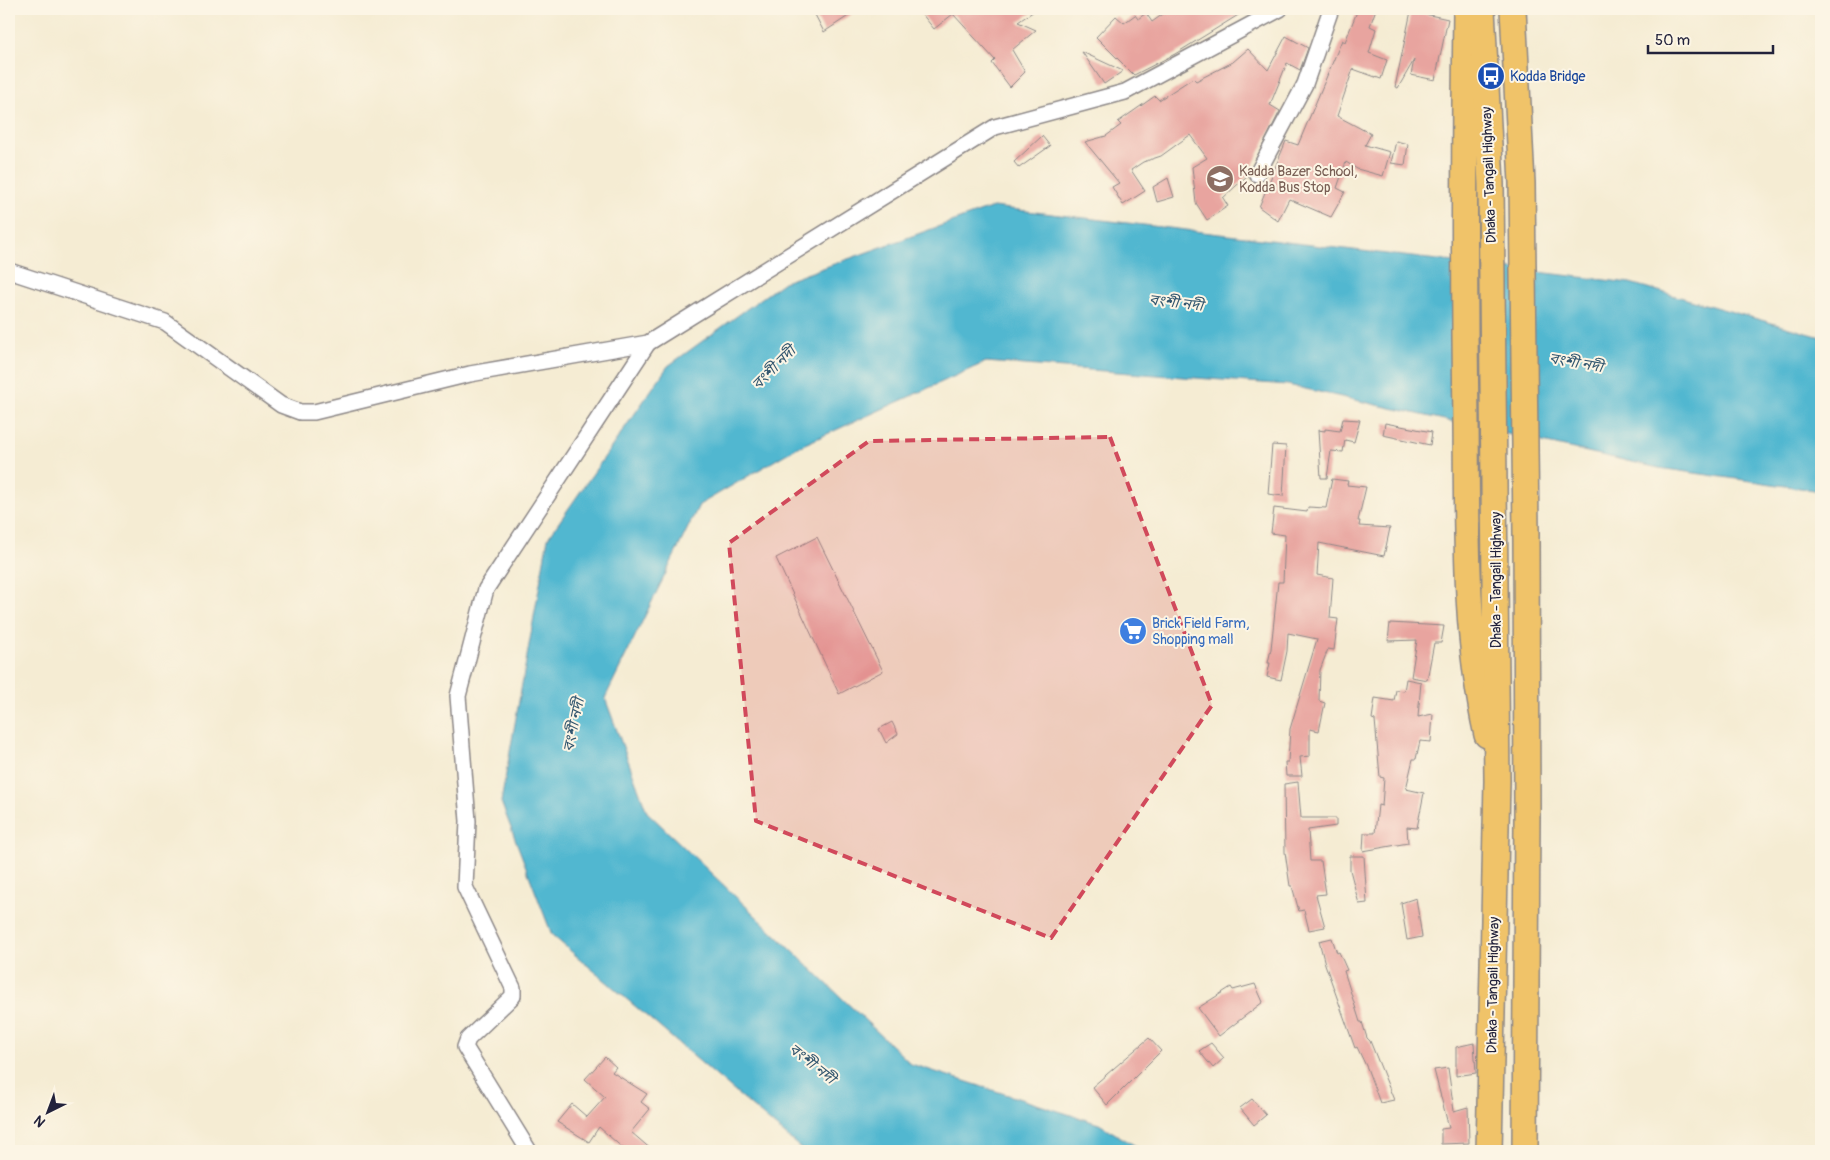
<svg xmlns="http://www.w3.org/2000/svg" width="1830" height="1160" viewBox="0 0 1830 1160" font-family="Pangolin,'Noto Sans Bengali',sans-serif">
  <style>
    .water { fill: #51b7d0; stroke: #3a6c86 }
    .building { fill: #e8a49f }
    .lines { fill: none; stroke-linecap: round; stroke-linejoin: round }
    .minor-casing { stroke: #8c8787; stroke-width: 18 }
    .trunk-casing { stroke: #8c8787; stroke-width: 28 }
    .minor { stroke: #fff; stroke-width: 15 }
    .trunk { stroke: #f0c369; stroke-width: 25 }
    .marked { fill: #d1495b; fill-opacity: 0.2; stroke: #d1495b; stroke-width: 4; stroke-dasharray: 10 6; stroke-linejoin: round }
    .labels { text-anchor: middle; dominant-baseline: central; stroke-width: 4; stroke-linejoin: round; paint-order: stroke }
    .transit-label { font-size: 14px; fill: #164399; stroke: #fcf5e5; text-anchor: start }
    .education-label { font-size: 14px; fill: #785e54; stroke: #fcf5e5; text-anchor: start }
    .street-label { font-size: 14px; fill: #22223b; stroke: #fcf5e5 }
    .shop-label { font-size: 14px; fill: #366cbe; stroke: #fcf5e5; text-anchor: start }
    .water-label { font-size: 15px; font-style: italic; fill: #32566f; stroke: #fcf5e5 }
  </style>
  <rect width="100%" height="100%" fill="#fcf5e5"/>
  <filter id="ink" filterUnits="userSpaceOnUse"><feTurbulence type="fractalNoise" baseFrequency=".02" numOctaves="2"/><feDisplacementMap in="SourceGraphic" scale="10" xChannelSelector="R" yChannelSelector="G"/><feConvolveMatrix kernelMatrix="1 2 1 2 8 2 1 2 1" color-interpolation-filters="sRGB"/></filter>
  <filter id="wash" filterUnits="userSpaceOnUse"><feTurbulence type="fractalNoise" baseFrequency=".0096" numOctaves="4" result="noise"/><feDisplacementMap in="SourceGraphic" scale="20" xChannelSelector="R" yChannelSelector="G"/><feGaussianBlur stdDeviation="1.12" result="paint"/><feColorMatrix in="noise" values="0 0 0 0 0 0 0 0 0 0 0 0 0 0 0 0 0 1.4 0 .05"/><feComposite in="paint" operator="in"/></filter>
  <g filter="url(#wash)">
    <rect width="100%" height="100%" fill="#f5ecd3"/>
    <polygon class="water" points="993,207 1630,283 1821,337 1821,491 1659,468 1288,385 986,362 796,448 699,505 605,698 647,812 911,1064 1099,1124 1144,1151 804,1151 552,935 501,802 548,538 668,366 784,282"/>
    <g id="blocks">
      <g class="building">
        <polygon points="812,9 859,9 824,32"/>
        <polygon points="918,9 1037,9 1018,22 1036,30 1012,50 1025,72 1010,87 992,63 995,60 953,14 934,29"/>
        <polygon points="1170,9 1248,9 1175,54 1134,75 1096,37 1116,16 1124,23 1135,15 1138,19 1146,13 1152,22"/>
        <polygon points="1358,9 1376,9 1370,26 1376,29 1369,53 1387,60 1381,79 1353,69 1337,116 1371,134 1365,145 1390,152 1383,176 1357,169 1346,162 1337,188 1345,192 1331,217 1289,199 1278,221 1259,207 1286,141 1298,145 1342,40 1345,42"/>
        <polygon points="1411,11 1448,19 1435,80 1411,75 1414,60 1398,88 1395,87"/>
        <polygon points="1286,36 1308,48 1300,70 1287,63 1270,105 1280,111 1248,175 1223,198 1228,206 1207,220 1196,203 1192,167 1207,158 1190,135 1161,156 1143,162 1131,170 1145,191 1123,205 1112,187 1119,183 1085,142 1106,136 1121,125 1118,122 1155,96 1159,100 1193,78 1196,81 1233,62 1248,49 1268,70"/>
        <polygon points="1082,52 1123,71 1104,84"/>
        <polygon points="1042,136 1050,146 1019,168 1014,162"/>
        <polygon points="1396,141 1408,144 1405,165 1391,163"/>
        <polygon points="1168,178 1174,197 1157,202 1153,187"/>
        <polygon points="1343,419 1360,420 1354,442 1345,440 1343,452 1331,451 1327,478 1321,478 1318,430 1325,431 1325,429 1340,431"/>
        <polygon points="1385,423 1432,432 1430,445 1383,435"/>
        <polygon points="1272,445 1286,446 1283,496 1268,494"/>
        <polygon points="1332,479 1348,481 1347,485 1366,487 1358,521 1360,521 1359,526 1390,528 1384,556 1319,543 1317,575 1333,578 1330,618 1338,619 1334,650 1328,649 1320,670 1319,701 1325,703 1319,731 1310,729 1310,756 1300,757 1302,776 1286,776 1285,762 1288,762 1290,729 1317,639 1288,633 1287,651 1281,680 1267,677 1270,663 1268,663 1271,649 1278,582 1283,582 1285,535 1271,533 1274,508 1307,512 1308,507 1326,508"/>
        <polygon points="817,537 883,671 839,694 776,558"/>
        <polygon points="1390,623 1444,626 1441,643 1434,643 1427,680 1411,677 1417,640 1388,641"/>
        <polygon points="1406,679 1421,682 1418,717 1433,714 1431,742 1420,741 1416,759 1413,759 1406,789 1424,793 1417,828 1407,827 1408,843 1363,851 1364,833 1375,833 1378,805 1382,806 1384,778 1380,777 1375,720 1372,719 1375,698 1394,701 1396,690 1404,691"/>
        <polygon points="892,722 898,734 886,743 879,729"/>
        <polygon points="1298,782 1301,818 1336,818 1336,826 1308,830 1310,861 1321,861 1326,894 1316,895 1325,927 1309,930 1304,910 1299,911 1292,886 1290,886 1285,852 1284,784"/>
        <polygon points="1350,856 1364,856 1367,903 1359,904 1350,870"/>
        <polygon points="1416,898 1422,937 1407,940 1401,903"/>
        <polygon points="1332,938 1337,953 1339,952 1347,970 1344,971 1360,1022 1362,1022 1367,1038 1370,1041 1394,1100 1380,1103 1367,1068 1357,1047 1355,1048 1325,964 1319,941"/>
        <polygon points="1255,984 1263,1002 1219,1036 1198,1008 1231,987 1233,990"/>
        <polygon points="1149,1038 1161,1051 1107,1105 1092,1087"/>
        <polygon points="1211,1043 1224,1058 1213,1068 1199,1051"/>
        <polygon points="1474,1043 1476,1073 1456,1076 1456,1047"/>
        <polygon points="605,1057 616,1067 612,1072 647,1094 641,1102 650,1109 631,1132 653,1151 626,1151 599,1127 589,1142 557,1122 572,1104 587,1117 605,1097 585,1079"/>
        <polygon points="1448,1068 1454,1111 1468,1107 1469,1143 1441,1144 1441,1129 1449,1128 1434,1070"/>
        <polygon points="1252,1099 1266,1115 1254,1125 1240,1108"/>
      </g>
    </g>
  </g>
  <g filter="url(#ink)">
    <use href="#blocks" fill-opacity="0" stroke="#8c8787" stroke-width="1"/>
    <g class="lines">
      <g class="minor-casing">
        <g id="minor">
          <polyline points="1257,174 1305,84 1331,9"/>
          <polyline points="9,271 165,322 281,405 300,412 314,412 470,374 648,343 995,127 1125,92 1280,9"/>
          <polyline points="529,1151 465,1047 468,1039 513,996 513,988 465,887 468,821 458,696 486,589 648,343"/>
        </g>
      </g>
      <g class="trunk-casing">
        <g id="trunk">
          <path d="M1466 9C1464 147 1464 285 1466 423 1467 528 1464 633 1487 735"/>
          <polyline points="1482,9 1491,184 1497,781 1489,1151"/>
          <polyline points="1513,9 1522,183 1526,533 1527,817 1525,1151"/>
        </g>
      </g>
      <use href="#minor" class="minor"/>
      <use href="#trunk" class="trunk"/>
    </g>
  </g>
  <path class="marked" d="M1110 437 1212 705 1051 938 756 821 729 543 869 441Z"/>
  <defs>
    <g id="bus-disc" transform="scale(1.4375)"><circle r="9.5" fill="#1a4fb4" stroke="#fcf5e5"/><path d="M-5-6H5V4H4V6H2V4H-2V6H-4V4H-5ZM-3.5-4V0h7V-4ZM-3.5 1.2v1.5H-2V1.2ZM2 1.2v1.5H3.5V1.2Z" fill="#fff"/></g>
    <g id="school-disc" transform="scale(1.4375)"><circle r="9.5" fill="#8d6e63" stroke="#fcf5e5"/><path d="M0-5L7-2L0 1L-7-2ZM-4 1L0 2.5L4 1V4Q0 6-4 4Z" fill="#fff"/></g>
    <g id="supermarket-disc" transform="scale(1.4375)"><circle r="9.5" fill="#3f7fe0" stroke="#fcf5e5"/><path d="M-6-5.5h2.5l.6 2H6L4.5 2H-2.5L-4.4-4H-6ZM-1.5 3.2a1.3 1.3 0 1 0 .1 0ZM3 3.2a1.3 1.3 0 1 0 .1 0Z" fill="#fff"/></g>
  </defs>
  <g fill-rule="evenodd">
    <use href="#bus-disc" x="1491" y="76"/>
    <use href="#school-disc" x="1220" y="179"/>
    <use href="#supermarket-disc" x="1133" y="631"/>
  </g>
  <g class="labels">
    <g class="transit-label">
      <text x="1510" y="76">Kodda Bridge</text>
    </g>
    <g class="education-label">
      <text x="1239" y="171">Kadda Bazer School,<tspan x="1239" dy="16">Kodda Bus Stop</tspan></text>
    </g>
    <g class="street-label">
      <text transform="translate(1489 175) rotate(-92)">Dhaka - Tangail Highway</text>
      <text transform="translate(1496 580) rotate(-90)">Dhaka - Tangail Highway</text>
      <text transform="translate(1493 985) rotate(-89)">Dhaka - Tangail Highway</text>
    </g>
    <g class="shop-label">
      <text x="1152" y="623">Brick Field Farm,<tspan x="1152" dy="16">Shopping mall</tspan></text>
    </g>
    <g class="water-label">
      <text transform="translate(1176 303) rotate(7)">বংশী নদী</text>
      <text transform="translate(1576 363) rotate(10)">বংশী নদী</text>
      <text transform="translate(774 368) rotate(-45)">বংশী নদী</text>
      <text transform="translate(574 725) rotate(-78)">বংশী নদী</text>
      <text transform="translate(812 1064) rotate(39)">বংশী নদী</text>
    </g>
  </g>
  <rect width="1830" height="1160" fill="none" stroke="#fcf5e5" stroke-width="30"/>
  <g transform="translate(48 1112) rotate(222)" stroke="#fcf5e5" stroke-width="4" paint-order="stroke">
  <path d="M0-4L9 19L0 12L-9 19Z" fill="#22223b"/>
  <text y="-8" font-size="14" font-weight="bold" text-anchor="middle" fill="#22223b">N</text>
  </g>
  <path d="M1648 45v8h125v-8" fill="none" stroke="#22223b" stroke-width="2.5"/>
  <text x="1655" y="45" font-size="15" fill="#22223b" stroke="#fcf5e5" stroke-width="4" paint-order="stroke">50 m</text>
</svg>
